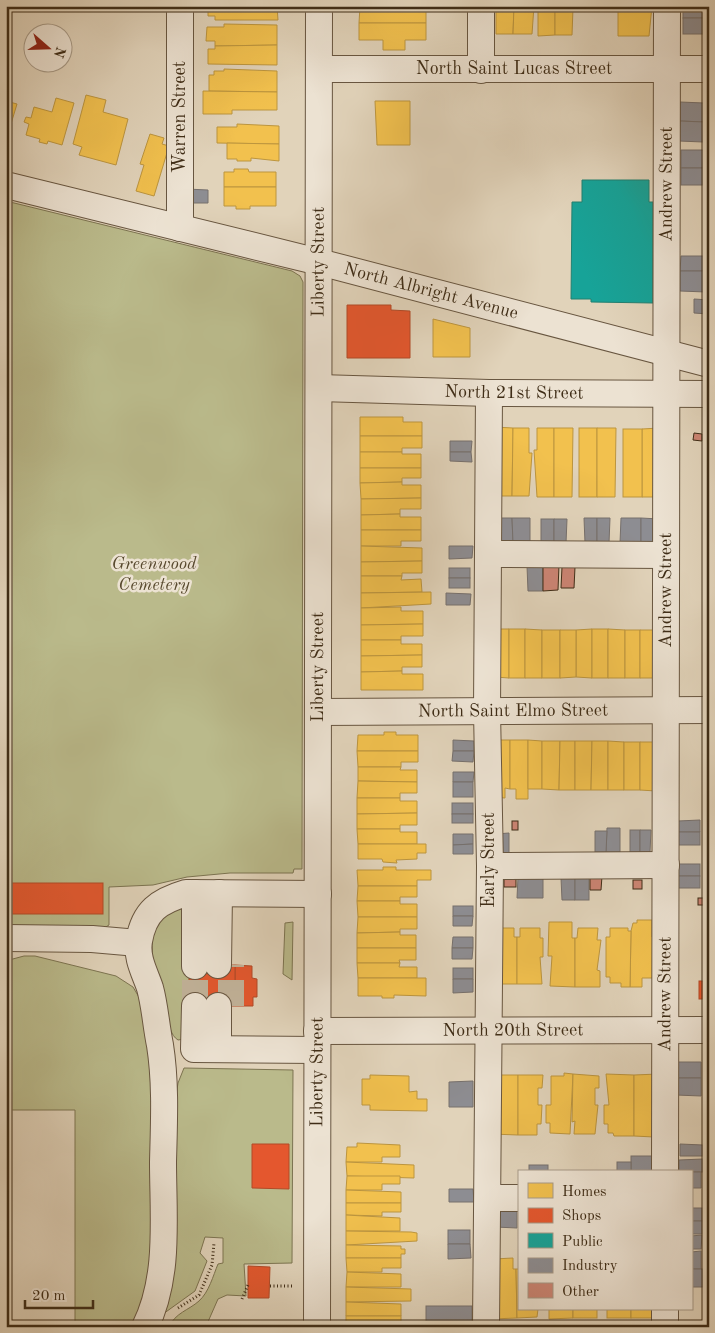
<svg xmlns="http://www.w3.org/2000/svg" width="715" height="1333" viewBox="0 0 715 1333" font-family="'Old Standard TT',serif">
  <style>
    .green { fill: #baba8b; stroke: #7c7451 }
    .homes { fill: #f2c14e; stroke: #bc953e }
    .shops { fill: #e4572e; stroke: #b24a27 }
    .public { fill: #17a398; stroke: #238071 }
    .industry { fill: #8d8d92; stroke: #76706d }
    .building { fill: #cc8574; stroke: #3f2d17 }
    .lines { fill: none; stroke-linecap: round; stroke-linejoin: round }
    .minor-tunnel { stroke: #c1b299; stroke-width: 26; stroke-dasharray: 26 13; stroke-linecap: butt }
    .minor-casing { stroke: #685640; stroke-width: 28 }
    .path { stroke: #3f2d17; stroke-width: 3; stroke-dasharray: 1 2.5; stroke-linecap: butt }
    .minor { stroke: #ece2d2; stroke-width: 26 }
    .labels { text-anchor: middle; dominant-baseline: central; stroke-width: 5; stroke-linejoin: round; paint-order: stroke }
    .street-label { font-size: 18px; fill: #3f2d17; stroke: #ece2d2 }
    .park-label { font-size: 18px; font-style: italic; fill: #58492e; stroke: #ece2d2 }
  </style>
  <rect width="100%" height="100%" fill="#e1d3ba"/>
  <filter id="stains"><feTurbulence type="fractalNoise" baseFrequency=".004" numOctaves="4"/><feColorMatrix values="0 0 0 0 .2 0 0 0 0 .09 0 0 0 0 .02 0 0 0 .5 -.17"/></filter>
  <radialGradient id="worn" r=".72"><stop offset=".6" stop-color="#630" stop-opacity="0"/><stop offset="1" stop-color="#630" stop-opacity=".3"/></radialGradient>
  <g class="green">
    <polygon points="6,201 292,271 300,276 303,282 302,869 294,869 293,873 230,873 187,877 153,885 109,887 109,925 99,931 6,932"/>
    <path d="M191 900 189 1005 184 1039 178 1040C170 1035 171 1026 165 1019 160 994 142 939 160 917 166 909 182 904 191 900Z"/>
    <polygon points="293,922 292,980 283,974 285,923"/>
    <polygon points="24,956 35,956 116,976 133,987 146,1009 155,1065 155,1274 136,1320 129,1327 75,1327 75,1110 6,1110 9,960"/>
    <path d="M184 1068 293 1070 292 1263 244 1264 246 1296 227 1295 218 1299 207 1324 203 1327H169C175 1313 189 1310 199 1301 209 1292 213 1276 218 1264L223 1263V1238L205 1237 200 1253 207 1261 195 1291 163 1314 173 1117 178 1083Z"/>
  </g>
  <g class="homes">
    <polygon points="208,6 277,6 278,20 215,20 215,16 208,16"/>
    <polygon points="360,6 426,6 426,23 359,23"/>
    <polygon points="496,6 514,6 513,34 496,34"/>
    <polygon points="514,6 534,6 532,34 513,34"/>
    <polygon points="535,6 555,6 555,35 538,36 538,8"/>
    <polygon points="555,6 576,6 573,8 572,35 555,35"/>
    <polygon points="618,6 652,6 649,36 618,36"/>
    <polygon points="359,23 426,23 426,40 405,40 405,50 383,50 383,40 359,40"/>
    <polygon points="224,24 277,25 277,45 215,46 215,41 206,41 207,27 224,27"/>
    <polygon points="277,45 277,65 208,64 208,49 215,49 215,46"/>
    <polygon points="224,69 277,71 277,92 209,91 209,75 214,75 214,71 224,71"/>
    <polygon points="203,91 277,92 277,110 232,110 232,114 203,114"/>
    <polygon points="86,95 106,100 103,112 128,119 116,165 79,155 82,147 73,144"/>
    <polygon points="56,98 74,103 62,145 48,141 47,144 39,142 40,139 26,135 29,124 24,122 26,117 31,118 34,107 52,112"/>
    <polygon points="6,101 17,104 7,137 6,136"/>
    <polygon points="375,101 410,101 410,145 377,145"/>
    <polygon points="237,124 279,126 279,144 217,143 217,127 237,127"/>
    <polygon points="150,134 164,138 162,144 169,146 154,196 136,191 144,165 140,164"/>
    <polygon points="227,143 279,144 279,161 251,158 251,161 237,161 237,159 227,159"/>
    <polygon points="234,169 248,169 249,172 276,172 276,187 224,187 224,172 234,172"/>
    <polygon points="224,187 276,187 276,206 250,206 250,209 236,209 236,206 224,206"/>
    <polygon points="433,319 470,328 470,357 433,357"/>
    <polygon points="360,417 403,417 403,422 422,422 422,436 360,436"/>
    <polygon points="494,427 513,428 512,496 495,496"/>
    <polygon points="513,428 529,428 529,453 532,453 529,496 512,496"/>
    <polygon points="537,428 554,428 554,497 537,497 534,450 537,450"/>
    <polygon points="554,428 573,428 572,497 554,497"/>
    <rect x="579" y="428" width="18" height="69"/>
    <polygon points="597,428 616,428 615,497 597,497"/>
    <polygon points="659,428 659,497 642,497 642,429"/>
    <rect x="623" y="429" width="19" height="68"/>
    <polygon points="360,436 422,436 422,448 402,448 402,452 360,452"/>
    <polygon points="360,452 402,452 402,454 421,454 421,468 360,468"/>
    <polygon points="360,468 421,468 421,478 402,478 402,482 360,483"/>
    <polygon points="402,482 402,485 421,485 421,498 361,499 360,483"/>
    <polygon points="421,498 421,509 400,509 400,514 361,515 361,499"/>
    <polygon points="400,514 400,517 421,517 421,530 361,530 361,515"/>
    <polygon points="361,530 421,530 421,541 401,541 401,546 361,546"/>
    <polygon points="361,546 422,548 422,561 361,562"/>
    <polygon points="422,561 422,573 402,573 402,576 361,576 361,562"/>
    <polygon points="361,576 402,576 401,580 421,579 422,592 361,593"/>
    <polygon points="431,592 431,604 361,608 361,593"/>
    <polygon points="401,607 401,611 423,611 423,624 361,625 361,608"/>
    <polygon points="423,624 423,636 401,636 401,640 361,640 361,625"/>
    <polygon points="495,629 509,629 509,678 495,677"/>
    <rect x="509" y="629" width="16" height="49"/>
    <polygon points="525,629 542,630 542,678 525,678"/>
    <polygon points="592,629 592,678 576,677 576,630"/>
    <rect x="592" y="629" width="16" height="49"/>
    <polygon points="608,629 625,630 625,678 608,678"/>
    <rect x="542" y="630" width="18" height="48"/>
    <polygon points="560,630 576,630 576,677 560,678"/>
    <rect x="625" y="630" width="15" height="48"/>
    <polygon points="640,630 658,630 657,678 640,678"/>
    <polygon points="361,640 401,640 401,644 422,644 422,655 361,656"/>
    <polygon points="422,655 422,667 402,667 402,671 361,672 361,656"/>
    <polygon points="402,671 402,674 423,674 423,690 361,690 361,672"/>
    <polygon points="384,732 396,732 396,735 418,735 418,751 357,751 358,735 384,735"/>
    <polygon points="494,740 510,740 510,789 505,788 505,798 493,797"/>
    <polygon points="510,740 528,740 528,799 516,799 516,789 510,789"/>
    <polygon points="528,740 542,741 542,789 528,789"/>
    <polygon points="542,741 560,741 559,790 542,789"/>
    <polygon points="560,741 575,741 575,790 559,790"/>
    <polygon points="575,741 592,741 591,790 575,790"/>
    <polygon points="592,741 608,741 608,790 591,790"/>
    <polygon points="608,741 624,742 624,790 608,790"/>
    <rect x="624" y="742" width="16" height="48"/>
    <polygon points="640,742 657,742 656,791 640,790"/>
    <polygon points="357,751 418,751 418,762 401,762 401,767 358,767"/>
    <polygon points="358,767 401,767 400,770 417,770 417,782 358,781"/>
    <polygon points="358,781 417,782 417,793 400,793 400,798 357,798"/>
    <polygon points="357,798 400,798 400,801 417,801 417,813 357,814"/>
    <polygon points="417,813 417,825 400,825 400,829 357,829 357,814"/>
    <polygon points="357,829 400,829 400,832 417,832 417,844 358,844"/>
    <polygon points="358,844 426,844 426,853 417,853 417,859 396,860 397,863 383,862 382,859 358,859"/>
    <polygon points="383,867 396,867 396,870 431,870 431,880 417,880 417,886 358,886 357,870 383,870"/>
    <polygon points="358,886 417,886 417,897 400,897 400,901 357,901"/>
    <polygon points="357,901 400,901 400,904 417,904 417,917 358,917"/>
    <polygon points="358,917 417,917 417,929 400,929 400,932 357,933"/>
    <polygon points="637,920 652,920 652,937 658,937 653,978 642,978 642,987 630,987 631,931 633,923 637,923"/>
    <polygon points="549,922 572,922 572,938 575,938 575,987 550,986 552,956 548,956"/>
    <polygon points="495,928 514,928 514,937 517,937 517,984 495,984"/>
    <polygon points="520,928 540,928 540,938 543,938 543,957 540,957 542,984 517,984 517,937 520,937"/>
    <polygon points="578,928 598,928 597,940 601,940 597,970 600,971 600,987 575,987 575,938 577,938"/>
    <polygon points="610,928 628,928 628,931 631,931 630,987 621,987 621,983 610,983 610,977 606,977 606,937 610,937"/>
    <polygon points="400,932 400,935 416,935 416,948 357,948 357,933"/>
    <polygon points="357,948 416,948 416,960 399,960 400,963 357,963"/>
    <polygon points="357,963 400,963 399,967 417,967 417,978 358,978"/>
    <polygon points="358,978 426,978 426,996 394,995 394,998 382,998 382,996 358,996"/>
    <polygon points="564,1073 573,1074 570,1134 550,1133 550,1123 546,1123 546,1105 551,1105 551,1076 564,1076"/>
    <polygon points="573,1074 599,1076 599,1088 595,1088 595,1105 598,1105 595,1134 574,1134 575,1121 572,1122"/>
    <polygon points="606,1074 634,1075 634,1136 614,1136 613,1133 608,1133 608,1124 604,1124 604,1105 609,1105"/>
    <polygon points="658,1074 654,1137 634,1136 634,1075"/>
    <polygon points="370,1075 409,1076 409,1092 417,1091 417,1099 427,1099 427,1111 370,1110 370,1105 362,1105 362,1079 370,1079"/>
    <polygon points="496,1075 518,1075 518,1135 491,1134"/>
    <polygon points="518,1075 543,1075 542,1088 538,1088 538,1105 542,1105 541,1124 537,1124 537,1135 518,1135"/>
    <polygon points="357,1143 400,1145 400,1157 382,1157 382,1162 346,1162 347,1147 357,1147"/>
    <polygon points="346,1162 414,1165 414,1178 347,1176"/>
    <polygon points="347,1176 400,1176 400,1184 382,1184 382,1190 346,1190"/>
    <polygon points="346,1190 401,1192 401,1203 346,1203"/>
    <polygon points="346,1203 401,1203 401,1212 382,1212 382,1216 346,1215"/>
    <polygon points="346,1215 400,1218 400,1231 346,1231"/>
    <polygon points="346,1231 411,1232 417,1233 417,1241 346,1245"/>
    <polygon points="346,1245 401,1246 401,1249 405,1249 405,1254 401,1254 401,1258 346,1258"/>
    <polygon points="346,1258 401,1258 401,1268 382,1268 382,1272 347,1272"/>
    <polygon points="513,1258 513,1269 516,1269 517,1318 492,1319 494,1259"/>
    <polygon points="516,1269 519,1269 519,1309 538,1309 537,1317 517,1318"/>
    <polygon points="347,1272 401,1274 401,1287 346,1287"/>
    <polygon points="346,1287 411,1289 411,1301 346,1302"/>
    <polygon points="346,1302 401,1304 401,1316 346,1316"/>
    <polygon points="549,1309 573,1309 573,1318 549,1319"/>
    <rect x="573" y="1309" width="24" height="9"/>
    <rect x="607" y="1309" width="24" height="9"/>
    <rect x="631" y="1309" width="24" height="9"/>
    <rect x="346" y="1316" width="55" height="11"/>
  </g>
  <g class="shops">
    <polygon points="347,305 391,305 391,310 410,311 410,358 347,358"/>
    <rect x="6" y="883" width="97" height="31"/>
    <polygon points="6,960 9,960 8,1045 6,1045"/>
    <polygon points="235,965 252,966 252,978 257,979 257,997 253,997 253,1006 235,1006"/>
    <polygon points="235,965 235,1006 189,1006 189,966"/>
    <rect x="699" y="981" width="10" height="18"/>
    <polygon points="252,1144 289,1144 289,1189 252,1188"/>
    <polygon points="248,1266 270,1267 269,1298 248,1298"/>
  </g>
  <polygon class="public" points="582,180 649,180 649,202 653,202 653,303 591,302 591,299 571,299 572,202 582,202"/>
  <g class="industry">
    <rect x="683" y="6" width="24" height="12"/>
    <rect x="683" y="18" width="24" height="16"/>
    <polygon points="680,102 704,103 704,122 680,121"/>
    <polygon points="680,121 704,122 703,142 679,141"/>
    <polygon points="681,150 704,150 703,168 681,168"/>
    <rect x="681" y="168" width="22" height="17"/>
    <polygon points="186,189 208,190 208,203 186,203"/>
    <polygon points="681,256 707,256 706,271 680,271"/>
    <polygon points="680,271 706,271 706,292 680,291"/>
    <polygon points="694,299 709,300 709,314 694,313"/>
    <polygon points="450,441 472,441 471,452 450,452"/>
    <polygon points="450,452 471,452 472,462 450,461"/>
    <polygon points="491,518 512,518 513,543 492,543"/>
    <polygon points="512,518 530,518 530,543 513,543"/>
    <polygon points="584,518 597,518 597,543 585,543"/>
    <polygon points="597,518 610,518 609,543 597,543"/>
    <polygon points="621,518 641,518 641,543 620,543"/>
    <polygon points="641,518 659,519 659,544 641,543"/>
    <rect x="541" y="519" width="13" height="24"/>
    <polygon points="554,519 567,519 566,543 554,543"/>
    <polygon points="449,546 473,546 472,558 449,559"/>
    <polygon points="527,566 543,566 543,591 528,591"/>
    <rect x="449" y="568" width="21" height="10"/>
    <rect x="449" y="578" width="21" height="10"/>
    <polygon points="446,593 471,594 470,605 446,605"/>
    <polygon points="453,740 474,741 474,751 453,751"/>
    <polygon points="453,751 474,751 473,762 452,761"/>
    <polygon points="453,772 474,772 473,782 453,782"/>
    <rect x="453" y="782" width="20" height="15"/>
    <rect x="452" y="803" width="21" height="11"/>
    <rect x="452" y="814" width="21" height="9"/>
    <polygon points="700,820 700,832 678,832 678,821"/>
    <polygon points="607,828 620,828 620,852 606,852"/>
    <rect x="630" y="830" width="10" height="22"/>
    <polygon points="640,830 651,830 650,852 640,852"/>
    <polygon points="595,831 607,831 606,852 595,852"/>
    <rect x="678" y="832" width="22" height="13"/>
    <polygon points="509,833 509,855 496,855 496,834"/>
    <polygon points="453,834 473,834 473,844 453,845"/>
    <polygon points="473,844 473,854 453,854 453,845"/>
    <rect x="678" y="864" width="22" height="12"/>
    <rect x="678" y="876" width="22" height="12"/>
    <polygon points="518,877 543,877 543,898 517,898"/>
    <polygon points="561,878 575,878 575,900 562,900"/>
    <rect x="575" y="878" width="14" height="22"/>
    <rect x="453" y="906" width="20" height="10"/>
    <polygon points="453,916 473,916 472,926 453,926"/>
    <polygon points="453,937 473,937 473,948 452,948"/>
    <polygon points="452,948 473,948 472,959 452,959"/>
    <rect x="453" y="968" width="20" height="11"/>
    <polygon points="453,979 473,979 473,992 453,993"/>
    <polygon points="677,1062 701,1062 701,1078 676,1078"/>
    <polygon points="676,1078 701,1078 701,1096 676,1095"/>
    <polygon points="473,1081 473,1107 449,1107 449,1082"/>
    <polygon points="680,1144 703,1145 703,1156 680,1156"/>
    <rect x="631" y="1156" width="25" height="16"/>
    <polygon points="703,1159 703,1172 679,1172 679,1160"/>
    <rect x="617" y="1162" width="14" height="10"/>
    <rect x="529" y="1165" width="19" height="7"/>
    <polygon points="679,1172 701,1172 701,1188 691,1188 691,1172"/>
    <polygon points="449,1189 473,1189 474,1202 449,1202"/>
    <polygon points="495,1207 517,1207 517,1228 495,1227"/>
    <rect x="691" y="1208" width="11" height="13"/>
    <rect x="691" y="1221" width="11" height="13"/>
    <rect x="448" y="1230" width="22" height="14"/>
    <polygon points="702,1235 701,1249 691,1249 691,1236"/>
    <polygon points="448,1244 470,1244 471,1258 448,1259"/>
    <polygon points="701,1251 701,1269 691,1269 691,1252"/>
    <rect x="691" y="1269" width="12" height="18"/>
    <rect x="426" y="1306" width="46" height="21"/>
  </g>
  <g class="building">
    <polygon points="694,433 702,434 702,441 693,440"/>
    <polygon points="559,565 558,590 543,591 543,566"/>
    <polygon points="562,567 575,567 574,588 561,588"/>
    <rect x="512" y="821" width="6" height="9"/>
    <polygon points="590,875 602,876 601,890 590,890"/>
    <rect x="504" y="877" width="12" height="10"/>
    <rect x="633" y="880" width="9" height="9"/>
    <rect x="698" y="898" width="11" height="7"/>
  </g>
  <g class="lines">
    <g class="minor-tunnel">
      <polyline points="195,1006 195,966"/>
      <polyline points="231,1006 231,965"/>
    </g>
    <g class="minor-casing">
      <g id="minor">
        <path id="s1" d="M319 69H709"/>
        <polyline points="481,70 481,6"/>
        <path id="s2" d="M6 185 319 262 709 364"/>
        <polyline points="180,228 180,6"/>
        <path id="s3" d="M319 388 489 393 709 394"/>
        <polyline points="489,554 666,555"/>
        <path id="s4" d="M318 712 709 710"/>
        <polyline points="490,866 666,865"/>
        <polyline points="6,938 92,939 138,943"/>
        <polyline points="218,965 219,893"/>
        <polyline points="195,966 195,893"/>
        <polyline points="195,1006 194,1049 317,1050"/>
        <polyline points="218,1006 218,1049"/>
        <path id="s5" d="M317 1031 709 1030"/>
        <path id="s6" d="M665 1172 667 6"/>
        <polyline points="489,1198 519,1198"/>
        <path d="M145 1327C170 1277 163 1217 163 1162 164 1123 166 1083 160 1045 156 1026 155 1006 150 988 145 973 136 958 139 941 144 911 159 901 186 893L318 894"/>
        <path id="s7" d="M317 1327 319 6"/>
        <polyline points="486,1327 490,866 487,711 489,393"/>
        <polyline points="665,1327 665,1309"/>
      </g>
    </g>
    <g class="path">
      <polyline points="270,1286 294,1286"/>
      <polyline points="242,1299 248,1285"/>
      <polyline points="178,1308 199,1295 212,1265 214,1243"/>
    </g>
    <use href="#minor" class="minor"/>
  </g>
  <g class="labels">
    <g class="street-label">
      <text stroke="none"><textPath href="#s1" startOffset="195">North Saint Lucas Street</textPath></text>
      <text transform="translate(180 117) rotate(-90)">Warren Street</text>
      <text stroke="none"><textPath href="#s6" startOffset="988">Andrew Street</textPath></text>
      <text stroke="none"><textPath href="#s7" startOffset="1065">Liberty Street</textPath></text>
      <text stroke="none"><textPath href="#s2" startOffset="438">North Albright Avenue</textPath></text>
      <text stroke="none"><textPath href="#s3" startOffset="195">North 21st Street</textPath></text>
      <text stroke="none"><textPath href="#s6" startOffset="582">Andrew Street</textPath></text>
      <text stroke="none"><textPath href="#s7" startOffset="660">Liberty Street</textPath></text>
      <text stroke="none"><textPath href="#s4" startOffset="195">North Saint Elmo Street</textPath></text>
      <text transform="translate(489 860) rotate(-90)">Early Street</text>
      <text stroke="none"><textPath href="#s6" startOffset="178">Andrew Street</textPath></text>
      <text stroke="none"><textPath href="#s5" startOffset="196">North 20th Street</textPath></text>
      <text stroke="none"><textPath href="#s7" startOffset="255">Liberty Street</textPath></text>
    </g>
    <g class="park-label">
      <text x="154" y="564">Greenwood<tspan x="154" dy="21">Cemetery</tspan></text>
    </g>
  </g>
  <rect width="715" height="1333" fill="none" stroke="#e1d3ba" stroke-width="25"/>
  <rect x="8" y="8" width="700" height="1318" fill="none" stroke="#3f2d17" stroke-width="2.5"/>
  <rect x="12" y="12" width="690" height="1308" fill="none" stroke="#3f2d17"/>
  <rect x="518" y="1170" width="175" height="140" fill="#ece2d2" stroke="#a79a87"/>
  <rect x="528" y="1183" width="25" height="15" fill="#f2c14e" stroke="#a79a87"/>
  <text x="562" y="1196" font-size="15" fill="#3f2d17">Homes</text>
  <rect x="528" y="1208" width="25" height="15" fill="#e4572e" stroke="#a79a87"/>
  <text x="562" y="1220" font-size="15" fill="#3f2d17">Shops</text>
  <rect x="528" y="1233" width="25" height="15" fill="#17a398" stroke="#a79a87"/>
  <text x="562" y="1246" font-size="15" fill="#3f2d17">Public</text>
  <rect x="528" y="1258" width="25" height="15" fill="#8d8d92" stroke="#a79a87"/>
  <text x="562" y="1270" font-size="15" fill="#3f2d17">Industry</text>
  <rect x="528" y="1283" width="25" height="15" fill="#cc8574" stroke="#a79a87"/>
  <text x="562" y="1296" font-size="15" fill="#3f2d17">Other</text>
  <g transform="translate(48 48) rotate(110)"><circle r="24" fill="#ece2d2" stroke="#a79a87"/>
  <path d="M0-4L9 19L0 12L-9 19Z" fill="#8f2418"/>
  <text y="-8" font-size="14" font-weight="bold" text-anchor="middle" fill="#3f2d17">N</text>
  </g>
  <path d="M25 1300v8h68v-8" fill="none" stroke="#3f2d17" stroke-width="2.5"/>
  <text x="32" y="1300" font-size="15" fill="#3f2d17" stroke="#ece2d2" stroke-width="4" paint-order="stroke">20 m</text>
  <rect width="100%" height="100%" filter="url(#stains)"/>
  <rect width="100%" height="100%" fill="url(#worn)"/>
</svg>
